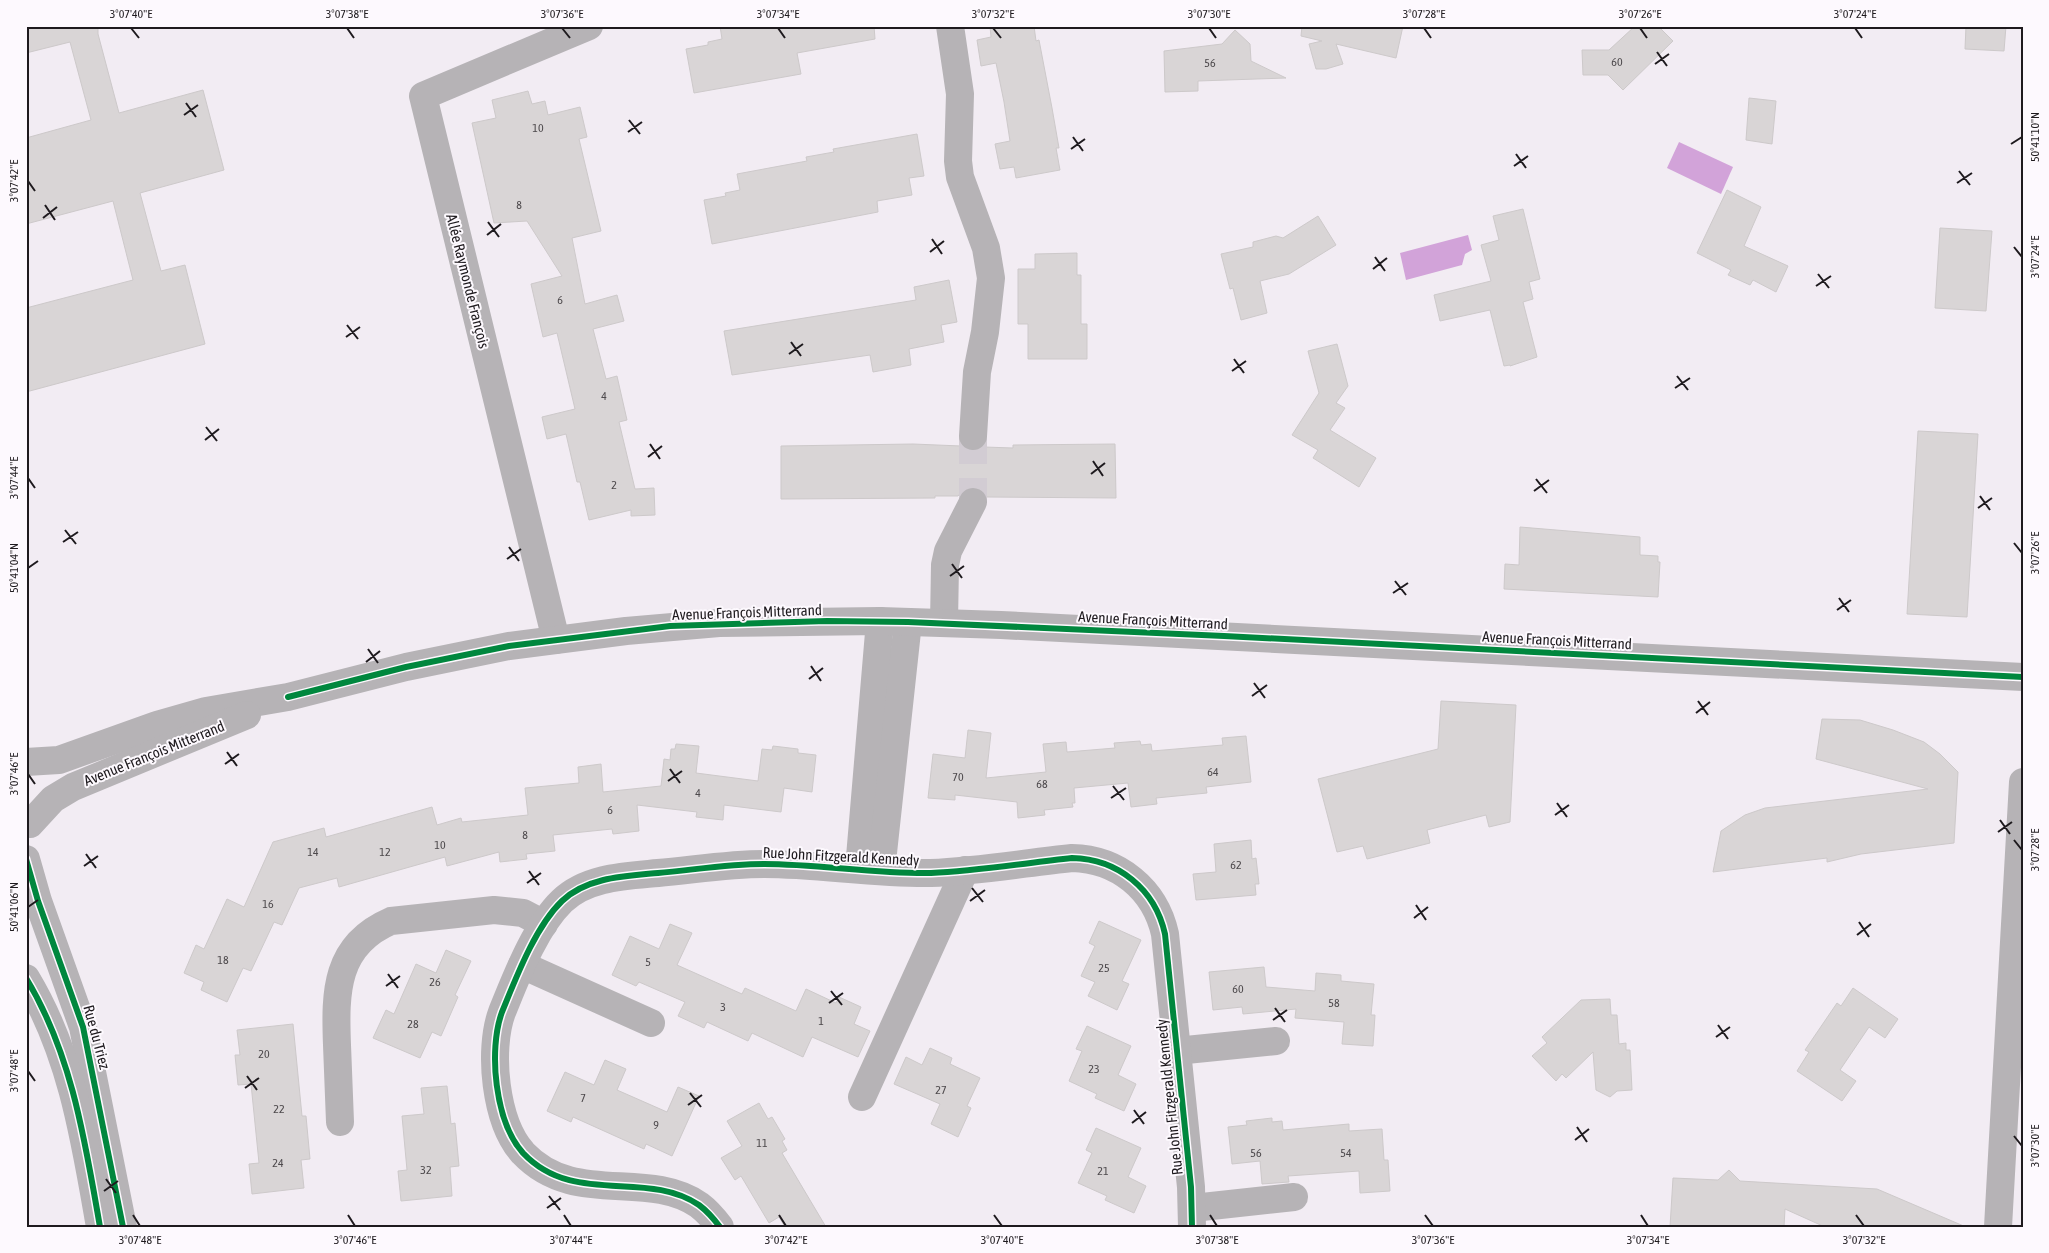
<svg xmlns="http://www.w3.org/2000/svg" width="2049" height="1253" viewBox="0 0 2049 1253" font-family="'Asap Condensed',sans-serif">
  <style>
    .water { fill: #d2a3d9 }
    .building { fill: #d9d5d6; stroke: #cdc9ca }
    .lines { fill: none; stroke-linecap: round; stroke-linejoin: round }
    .minor-tunnel { stroke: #d2ccd3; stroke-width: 28; stroke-dasharray: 28 14; stroke-linecap: butt }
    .minor { stroke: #b6b3b6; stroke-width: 28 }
    .tertiary { stroke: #b6b3b6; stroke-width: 28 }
    .cycleway-casing { stroke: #fdf9fe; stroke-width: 9 }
    .cycleway { stroke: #00873e; stroke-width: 6 }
    .ticks { fill: none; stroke: #1e1a1e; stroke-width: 2 }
    .labels { text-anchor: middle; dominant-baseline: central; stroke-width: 4; stroke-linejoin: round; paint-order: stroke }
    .number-label { font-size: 12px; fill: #4e4a4d }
    .street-label { font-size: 15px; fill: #1e1a1e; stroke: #fdf9fe }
    .neatline { fill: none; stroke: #1e1a1e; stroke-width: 2 }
    .ticks-label { font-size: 12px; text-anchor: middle; fill: #1e1a1e }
  </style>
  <rect width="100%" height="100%" fill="#f2ecf3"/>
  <g class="water">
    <polygon points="1679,142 1733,167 1721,194 1667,168"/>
    <polygon points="1468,235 1472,250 1465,254 1462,265 1406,280 1400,253"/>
  </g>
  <g class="building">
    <polygon points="26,26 98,26 98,34 119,113 203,90 224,170 140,193 161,271 185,265 205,344 26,392 26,308 133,280 113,201 26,224 26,138 91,120 70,42 26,53"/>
    <polygon points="720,26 874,26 875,39 797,53 801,74 694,93 686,49 708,45 708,42 722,39"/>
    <polygon points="990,26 1034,26 1036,41 1039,40 1052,108 1059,148 1056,148 1060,170 1016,178 1014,167 1000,169 995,144 1010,141 1004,102 996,63 981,66 977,40 991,37"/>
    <polygon points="1302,26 1403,26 1396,58 1336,44 1343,64 1326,69 1316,69 1309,44 1322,41 1301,36"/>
    <polygon points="1635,26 1658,26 1673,41 1623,90 1608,75 1583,75 1582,50 1609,50"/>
    <polygon points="1966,26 2006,26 2004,51 1965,49"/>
    <polygon points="1235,30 1250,44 1251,61 1286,78 1198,81 1198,91 1165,92 1164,51 1222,44"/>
    <polygon points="528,91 532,104 545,101 548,115 580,107 587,137 579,139 601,231 572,238 585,304 617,295 624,321 593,329 606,379 617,376 627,420 619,422 635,489 654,488 655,515 631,516 631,510 589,520 580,482 577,482 566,434 547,439 542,417 575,409 557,333 543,337 531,284 562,276 527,221 494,223 472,123 496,118 492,100"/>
    <polygon points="1749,98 1776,101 1772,144 1746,140"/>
    <polygon points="917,134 924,176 909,178 912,195 877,201 878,212 712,244 704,200 726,196 725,193 740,190 737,174 807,161 806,157 834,152 833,149"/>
    <polygon points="1727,190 1761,207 1744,246 1788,266 1776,292 1753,280 1750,285 1728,275 1731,270 1697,253"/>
    <polygon points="1523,209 1540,279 1529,282 1533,299 1523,302 1537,357 1510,366 1510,365 1504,366 1490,310 1440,321 1434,295 1491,281 1481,245 1499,240 1493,216"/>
    <polygon points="1318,216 1336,245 1289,274 1260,281 1267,313 1241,320 1233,288 1230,289 1221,254 1253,247 1253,242 1276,236 1283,238"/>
    <polygon points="1940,228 1992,231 1986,311 1935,308"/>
    <polygon points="1077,253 1077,275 1081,275 1081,324 1087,324 1087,359 1028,359 1028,324 1018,324 1018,269 1035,269 1035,254"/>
    <polygon points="949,280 957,322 941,325 944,342 909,349 911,365 873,372 870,355 732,375 724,331 916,300 914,287"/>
    <polygon points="1337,344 1348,386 1336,403 1345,408 1330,430 1376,458 1359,487 1313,458 1318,450 1292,435 1319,393 1308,351"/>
    <polygon points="1918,431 1978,434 1967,617 1907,614"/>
    <polygon points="913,444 961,446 973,452 984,447 1013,448 1013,445 1115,444 1116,498 987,497 980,488 973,486 964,489 958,496 935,496 935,498 781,499 781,446"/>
    <polygon points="1520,527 1640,537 1640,555 1658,556 1658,562 1660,562 1658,597 1504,589 1505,564 1519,565"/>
    <polygon points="1441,701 1516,705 1510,822 1489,827 1486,815 1427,830 1430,843 1367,859 1363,846 1337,852 1318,779 1438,749"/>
    <polygon points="1822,719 1860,720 1893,730 1924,742 1940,754 1958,772 1954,843 1861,854 1827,862 1827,858 1713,872 1721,831 1745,815 1765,808 1928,789 1816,759"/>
    <polygon points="968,730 991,733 986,778 1046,772 1043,744 1066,742 1067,752 1115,748 1114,743 1140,741 1141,745 1151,744 1152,751 1223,745 1222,738 1246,736 1251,782 1206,787 1207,793 1156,798 1157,804 1131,807 1128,783 1074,788 1075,803 1072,803 1073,807 1044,810 1045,815 1018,818 1017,802 955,795 955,800 928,798 933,754 965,758"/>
    <polygon points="676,744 699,746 696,773 758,781 762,749 772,750 773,746 798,749 798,753 816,755 812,792 784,788 781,812 724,805 723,820 696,817 697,812 637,805 639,831 613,834 612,829 553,835 555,851 526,854 527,859 500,862 499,852 447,866 445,857 339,887 337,878 299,888 282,925 274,922 251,971 243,968 227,1002 201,990 204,982 184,973 196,945 204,949 227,899 244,907 273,842 324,828 326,837 432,807 437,825 461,818 462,822 528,815 525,788 579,783 578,767 601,764 603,792 661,786 664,759 670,760 671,749 675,749"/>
    <polygon points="1251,840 1252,859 1256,858 1259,884 1255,884 1256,895 1196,900 1193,874 1216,872 1214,844"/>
    <polygon points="1099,921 1141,940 1122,981 1129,984 1117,1010 1088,996 1095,982 1081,976 1095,946 1089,943"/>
    <polygon points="670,924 692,933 677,965 742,994 745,988 796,1011 806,989 836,1003 839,997 861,1007 854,1024 870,1031 858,1057 812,1037 803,1057 752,1033 748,1041 707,1022 704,1028 678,1016 685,1002 639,982 636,986 612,975 630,936 659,949"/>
    <polygon points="446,950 471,961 455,995 458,997 441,1036 432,1032 420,1058 373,1038 386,1010 394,1014 416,964 436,973"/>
    <polygon points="1264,967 1266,987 1315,991 1316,973 1341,975 1341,981 1374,984 1371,1015 1375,1015 1373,1046 1342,1044 1344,1022 1295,1018 1296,1009 1243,1014 1242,1007 1213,1010 1209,972"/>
    <polygon points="1853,988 1898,1019 1885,1038 1869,1027 1840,1070 1856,1081 1842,1101 1797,1071 1809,1052 1805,1050 1837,1003 1841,1006"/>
    <polygon points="1610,999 1611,1015 1617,1015 1619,1044 1626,1043 1626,1050 1630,1050 1632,1090 1617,1091 1610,1097 1596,1090 1593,1052 1566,1078 1562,1074 1556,1081 1532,1056 1547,1043 1542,1037 1581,1000"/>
    <polygon points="293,1024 302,1116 306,1116 310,1159 301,1160 304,1188 252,1194 249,1164 259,1163 251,1084 238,1085 235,1055 240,1055 237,1030"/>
    <polygon points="1087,1026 1131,1046 1118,1075 1136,1084 1124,1111 1095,1098 1097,1094 1069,1081 1082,1051 1076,1049"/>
    <polygon points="930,1048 952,1058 950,1064 980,1078 967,1106 971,1108 958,1137 931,1124 940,1104 894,1084 906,1057 922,1065"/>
    <polygon points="605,1060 626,1069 617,1090 667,1112 678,1087 699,1096 672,1156 646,1144 644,1149 573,1117 571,1122 547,1111 565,1072 594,1085"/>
    <polygon points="447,1086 451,1124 455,1123 459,1166 450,1167 452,1196 401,1201 398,1171 407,1170 402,1116 424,1114 421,1088"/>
    <polygon points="759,1103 768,1119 772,1117 785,1139 782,1141 787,1150 782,1153 826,1227 785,1227 779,1217 769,1223 741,1176 735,1180 721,1158 742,1146 727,1121"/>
    <polygon points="1272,1118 1272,1122 1282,1121 1283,1130 1349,1124 1349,1131 1382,1129 1384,1160 1388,1160 1390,1191 1360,1193 1359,1171 1288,1176 1289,1182 1262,1184 1260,1161 1232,1164 1228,1127 1247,1125 1246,1121"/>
    <polygon points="1096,1128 1141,1148 1128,1177 1146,1186 1134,1213 1105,1200 1107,1196 1078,1183 1092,1153 1086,1150"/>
    <polygon points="1729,1170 1740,1181 1877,1189 1966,1227 1825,1227 1785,1209 1784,1227 1670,1227 1673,1178 1718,1180"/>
  </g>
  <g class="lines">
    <polyline class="minor-tunnel" points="973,436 973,502"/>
    <g class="minor">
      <polyline points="950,26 960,94 958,161 960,177 986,248 991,278 985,332 977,372 973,436"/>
      <polyline points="944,623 945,565 948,551 973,502"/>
      <polyline points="556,640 423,96 589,26"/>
      <polyline points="859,869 880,621"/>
      <polyline points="881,871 908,622"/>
      <polyline points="522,965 651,1023"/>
      <polyline points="1176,1051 1276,1041"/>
      <polyline points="862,1097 965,870"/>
      <path d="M340 1122C339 1096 338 1070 337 1045 335 992 335 945 391 921L494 910 523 913 544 924"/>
      <polyline points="1193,1208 1294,1197"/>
      <path d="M720 1227C714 1219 707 1211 699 1205 646 1169 574 1207 523 1153 495 1122 488 1050 502 1012 516 978 535 927 562 901 587 877 626 876 658 873 693 870 728 864 764 864 819 864 875 874 931 873 978 871 1025 863 1072 858 1118 859 1155 889 1165 934L1191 1187 1192 1227"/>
    </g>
    <g class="tertiary">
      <polyline points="26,762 59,760 157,725 206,711 288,697 406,667 509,646 626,631 719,623 880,621 1001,625 2023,677"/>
      <polyline points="30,824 53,799 73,787 247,715"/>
      <polyline points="26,859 38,901 83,1027 123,1227"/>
      <path d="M26 978C72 1054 85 1141 100 1227"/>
      <polyline points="1998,1227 2023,782"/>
    </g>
    <g class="cycleway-casing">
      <g id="cycleway">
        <polyline points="288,697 406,667 509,646 670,626 827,621 908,622 1224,636 2023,677"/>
        <polyline points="26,859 38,901 83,1027 123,1227"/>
        <path d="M26 978C72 1054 85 1141 100 1227"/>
        <path d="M720 1227C714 1219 707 1211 699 1205 646 1169 574 1207 523 1153 495 1122 488 1050 502 1012 516 978 535 927 562 901 587 877 626 876 658 873 693 870 728 864 764 864 819 864 875 874 931 873 978 871 1025 863 1072 858 1118 859 1155 889 1165 934L1191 1187 1192 1227"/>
      </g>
    </g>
    <use href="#cycleway" class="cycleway"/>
  </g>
  <path class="ticks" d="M131 28 139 38M347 28 354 38M562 28 570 38M778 28 785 38M993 28 1001 38M1209 28 1216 38M1424 28 1431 38M1640 28 1647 38M1855 28 1862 38M1657 52 1667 66M1655 64 1669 54M186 103 196 117M184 115 198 105M629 120 640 134M628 132 642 122M1073 137 1083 151M2011 144 2022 137M1071 149 1085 139M1516 154 1526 168M1514 166 1528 156M1959 171 1970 185M28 181 35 191M1957 183 1972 173M45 205 55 220M43 218 57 207M488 222 499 237M487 235 501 224M932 239 942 254M2014 247 2022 257M930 252 944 241M1375 257 1385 271M1373 269 1387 258M1818 274 1829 288M1816 286 1831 276M347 325 358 339M346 337 360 327M791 342 801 356M789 354 803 344M1234 359 1244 373M1232 371 1246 361M1677 376 1688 390M1675 388 1690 378M206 427 217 441M205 440 219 429M650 444 660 459M648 457 662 446M1093 461 1103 476M1091 474 1105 463M28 478 35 488M1536 479 1547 493M1534 491 1549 480M1980 496 1990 510M1978 508 1992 498M65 530 76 544M63 542 78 532M2014 543 2022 553M509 547 519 561M507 559 521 549M952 564 962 578M28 568 38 561M950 576 964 566M1395 581 1406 595M1393 593 1408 583M1839 598 1849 612M1837 610 1851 600M368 649 378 663M366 662 380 651M811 666 821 681M809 679 823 668M1254 683 1265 698M1252 696 1267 685M1698 701 1708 715M1696 713 1710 702M227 752 237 766M225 764 239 754M670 769 680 783M28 774 35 784M668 781 682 771M1113 786 1124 800M1111 798 1126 788M1557 803 1567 817M1555 815 1569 805M2000 820 2010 834M1998 832 2012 822M2014 840 2022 850M86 854 96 868M84 866 98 856M529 871 539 885M527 883 541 873M972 888 983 902M970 901 985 890M1416 905 1426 920M28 907 38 900M1414 918 1428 907M1859 922 1869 937M1857 935 1871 924M388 974 398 988M386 986 400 976M831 991 842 1005M829 1003 843 993M1275 1008 1285 1022M1273 1020 1287 1010M1718 1025 1728 1039M1716 1037 1730 1027M28 1071 35 1081M247 1076 257 1090M245 1088 259 1078M690 1093 701 1107M688 1105 702 1095M1134 1110 1144 1124M1132 1123 1146 1112M1577 1127 1587 1142M2014 1136 2022 1146M1575 1140 1589 1129M106 1179 116 1193M104 1191 118 1181M549 1196 560 1210M547 1208 561 1198M133 1215 140 1226M348 1215 355 1226M564 1215 571 1226M779 1215 786 1226M994 1215 1002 1226M1210 1215 1217 1226M1425 1215 1433 1226M1641 1215 1648 1226M1856 1215 1864 1226"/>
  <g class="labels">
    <g class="number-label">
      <text x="1617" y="62">60</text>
      <text x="1210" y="63">56</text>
      <text x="538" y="128">10</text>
      <text x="519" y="205">8</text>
      <text x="560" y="300">6</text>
      <text x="604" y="396">4</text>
      <text x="614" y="485">2</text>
      <text x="1213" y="772">64</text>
      <text x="958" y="777">70</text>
      <text x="1042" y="784">68</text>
      <text x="698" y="793">4</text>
      <text x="610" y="810">6</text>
      <text x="525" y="835">8</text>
      <text x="440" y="845">10</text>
      <text x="313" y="852">14</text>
      <text x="385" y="852">12</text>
      <text x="1236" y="865">62</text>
      <text x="268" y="904">16</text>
      <text x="223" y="960">18</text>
      <text x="648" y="962">5</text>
      <text x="1104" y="968">25</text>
      <text x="435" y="982">26</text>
      <text x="1238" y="989">60</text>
      <text x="1334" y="1003">58</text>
      <text x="723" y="1007">3</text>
      <text x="821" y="1021">1</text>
      <text x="413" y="1024">28</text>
      <text x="264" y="1054">20</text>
      <text x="1094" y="1069">23</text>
      <text x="941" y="1090">27</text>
      <text x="583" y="1098">7</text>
      <text x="279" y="1109">22</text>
      <text x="656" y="1125">9</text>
      <text x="762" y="1143">11</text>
      <text x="1256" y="1153">56</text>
      <text x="1346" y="1153">54</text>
      <text x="278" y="1163">24</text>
      <text x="426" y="1170">32</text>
      <text x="1103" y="1171">21</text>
    </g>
    <g class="street-label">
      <text transform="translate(468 281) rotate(76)">Allée Raymonde François</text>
      <text transform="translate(747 612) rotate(-2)">Avenue François Mitterrand</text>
      <text transform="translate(1153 620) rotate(3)">Avenue François Mitterrand</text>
      <text transform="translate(1557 640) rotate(3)">Avenue François Mitterrand</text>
      <text transform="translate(154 753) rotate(-22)">Avenue François Mitterrand</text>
      <text transform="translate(841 856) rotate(3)">Rue John Fitzgerald Kennedy</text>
      <text transform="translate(97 1037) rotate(75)">Rue du Triez</text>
      <text transform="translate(1169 1097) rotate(-96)">Rue John Fitzgerald Kennedy</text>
    </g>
  </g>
  <rect width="2049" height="1253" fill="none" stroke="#fdf9fe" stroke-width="55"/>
  <rect x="28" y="28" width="1994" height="1198" class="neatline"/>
  <g class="ticks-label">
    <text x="131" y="18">3°07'40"E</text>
    <text x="347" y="18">3°07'38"E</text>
    <text x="562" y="18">3°07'36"E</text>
    <text x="778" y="18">3°07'34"E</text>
    <text x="993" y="18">3°07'32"E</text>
    <text x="1209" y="18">3°07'30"E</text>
    <text x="1424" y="18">3°07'28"E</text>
    <text x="1640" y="18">3°07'26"E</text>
    <text x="1855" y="18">3°07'24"E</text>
    <text transform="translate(2035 137) rotate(-90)" y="4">50°41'10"N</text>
    <text transform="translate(14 181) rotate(-90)" y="4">3°07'42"E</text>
    <text transform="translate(2035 257) rotate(-90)" y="4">3°07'24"E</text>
    <text transform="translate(14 478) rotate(-90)" y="4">3°07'44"E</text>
    <text transform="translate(2035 553) rotate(-90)" y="4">3°07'26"E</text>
    <text transform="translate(14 568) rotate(-90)" y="4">50°41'04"N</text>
    <text transform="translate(14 774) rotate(-90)" y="4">3°07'46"E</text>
    <text transform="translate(2035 850) rotate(-90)" y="4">3°07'28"E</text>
    <text transform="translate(14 907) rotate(-90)" y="4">50°41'06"N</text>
    <text transform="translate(14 1071) rotate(-90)" y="4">3°07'48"E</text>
    <text transform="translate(2035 1146) rotate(-90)" y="4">3°07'30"E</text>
    <text x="140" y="1244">3°07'48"E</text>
    <text x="355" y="1244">3°07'46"E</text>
    <text x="571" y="1244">3°07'44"E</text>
    <text x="786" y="1244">3°07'42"E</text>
    <text x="1002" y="1244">3°07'40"E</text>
    <text x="1217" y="1244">3°07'38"E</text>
    <text x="1433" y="1244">3°07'36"E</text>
    <text x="1648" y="1244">3°07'34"E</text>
    <text x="1864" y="1244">3°07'32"E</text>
  </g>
</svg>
